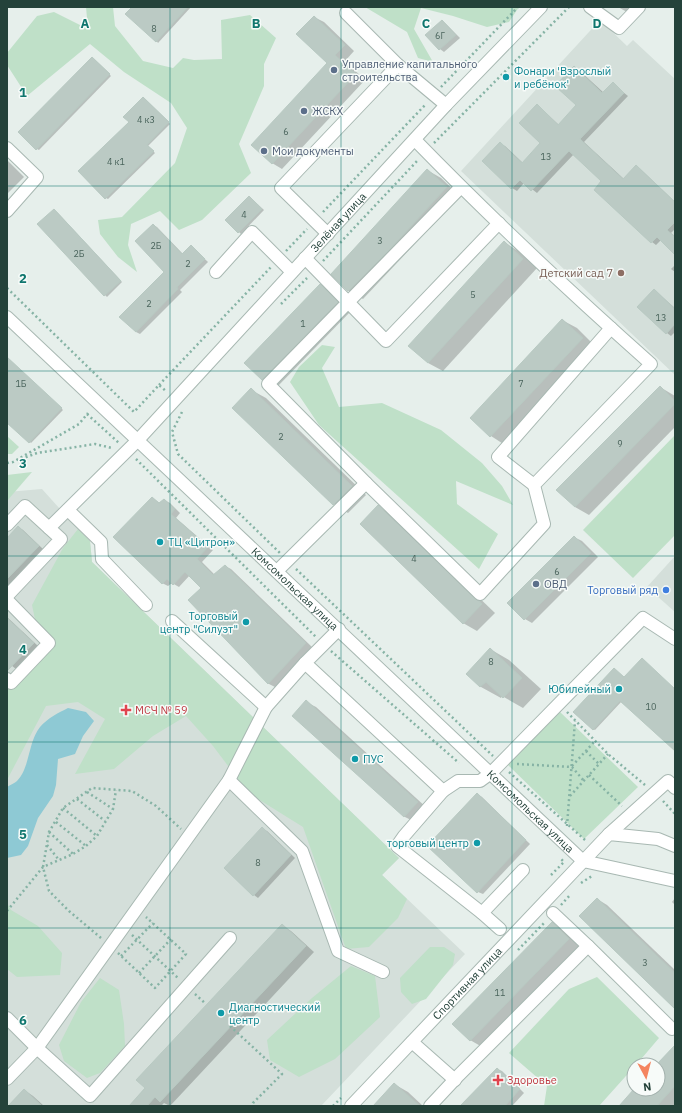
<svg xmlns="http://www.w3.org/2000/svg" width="682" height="1113" viewBox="0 0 682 1113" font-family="'IBM Plex Sans',sans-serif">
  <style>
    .built { fill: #d4dfda }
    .green { fill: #bfe0c8 }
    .water { fill: #8ec9d4 }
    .shadow { fill: #0003 }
    .building { fill: #bbcac4; stroke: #b8c9c2 }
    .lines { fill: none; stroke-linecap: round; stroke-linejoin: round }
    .minor-casing { stroke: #a8b8b2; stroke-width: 14 }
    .path { stroke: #86b3a5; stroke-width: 2.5; stroke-dasharray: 2 3; stroke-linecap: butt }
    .minor { stroke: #fff; stroke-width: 12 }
    .grid { fill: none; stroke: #0f766e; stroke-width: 1; stroke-opacity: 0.55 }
    .service-dot { fill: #5c6f8a; stroke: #f7fbf9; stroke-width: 1.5 }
    .culture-dot { fill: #0f9aa8; stroke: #f7fbf9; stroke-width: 1.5 }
    .education-dot { fill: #8d6e63; stroke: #f7fbf9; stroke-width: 1.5 }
    .shop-dot { fill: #3f7fe0; stroke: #f7fbf9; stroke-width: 1.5 }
    .health-dot { fill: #e0444e; stroke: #f7fbf9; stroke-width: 1.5 }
    .labels { text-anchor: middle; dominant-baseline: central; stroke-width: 3; stroke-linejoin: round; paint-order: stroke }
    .number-label { font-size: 9px; fill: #4a645c }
    .service-label { font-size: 11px; fill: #4e5e75; stroke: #f7fbf9; text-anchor: start }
    .culture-label { font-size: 11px; fill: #0d838f; stroke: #f7fbf9; text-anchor: start }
    .street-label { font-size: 11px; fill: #24423a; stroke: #f7fbf9 }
    .education-label { font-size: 11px; fill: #785e54; stroke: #f7fbf9; text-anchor: end }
    .shop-label { font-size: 11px; fill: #366cbe; stroke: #f7fbf9; text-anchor: end }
    .health-label { font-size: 11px; fill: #be3a42; stroke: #f7fbf9; text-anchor: start }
    .grid-label { font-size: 13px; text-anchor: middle; font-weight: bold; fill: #0f766e; stroke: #f7fbf9; stroke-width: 3; stroke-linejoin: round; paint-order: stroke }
  </style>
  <rect width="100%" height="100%" fill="#e6efeb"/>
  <g class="built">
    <polygon points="600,20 627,46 633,40 675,79 675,375 461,171"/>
    <polygon points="42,489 78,529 90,541 92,562 399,858 382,875 465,954 321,1106 7,1106 7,492"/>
    <polygon points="675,556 675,612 647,587"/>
  </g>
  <g class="green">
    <polygon points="86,7 113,7 115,26 143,61 173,68 183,58 194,60 222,59 221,20 250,15 276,38 264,64 264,86 239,144 251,173 202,220 179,230 160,211 131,224 128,245 137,272 118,257 100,234 98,220 122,217 175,163 187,128 171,103 124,72 90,44 27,96 7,65 7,53 37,16 54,12 88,29"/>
    <polygon points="365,7 519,7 509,22 487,27 453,16 421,8 414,29 433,62 418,58 407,32"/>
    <polygon points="322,345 335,347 322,368 339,407 382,403 441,430 482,463 502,486 513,505 456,481 457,504 498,534 479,569 319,425 290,382 299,367"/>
    <polygon points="675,435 675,535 633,578 583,530"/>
    <polygon points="7,436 19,447 12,454 7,454"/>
    <polygon points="32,472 7,501 7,475"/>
    <polygon points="78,529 90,541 92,562 399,858 382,875 407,899 398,918 369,947 346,949 303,827 258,799 244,787 213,746 186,716 153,736 114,769 75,774 105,719 78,702 46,706 7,780 7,677 17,679 44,648 37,629 32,605 63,548"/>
    <polygon points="559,711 638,787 584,839 507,764"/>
    <polygon points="7,903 11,910 38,926 62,953 60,975 17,977 7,969"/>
    <polygon points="430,947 444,947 455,954 453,965 426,999 412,1004 401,992 400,978"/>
    <polygon points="351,966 375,976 380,1017 335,1059 299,1077 270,1060 267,1040 312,998"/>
    <polygon points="597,977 659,1038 636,1065 634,1065 634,1067 599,1106 544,1106 547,1086 509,1053 569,989"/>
    <polygon points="100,978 119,990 124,1024 125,1046 100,1073 87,1078 64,1061 59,1045 81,1002"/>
  </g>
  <path class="water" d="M68 708 86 712 94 721 83 736 75 754 58 759 56 785 53 796 38 818 28 846 21 855 7 858V787C10 785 15 783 17 781 30 768 28 742 40 727 48 718 58 713 68 708Z"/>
  <g class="shadow">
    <polygon points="133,7 191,7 158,43"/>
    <polygon points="618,7 642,7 634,16"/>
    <polygon points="314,17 324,22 354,51 345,61 365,80 282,169 272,163 329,63"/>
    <polygon points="442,21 446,24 460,38 444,52 440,49 427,35"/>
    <polygon points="94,59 111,76 39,150 37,149 20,132"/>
    <polygon points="574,67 579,70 604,93 613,84 628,96 584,142 624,179 636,166 640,169 675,202 675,229 671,233 675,236 675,253 661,240 656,245 652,242 603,181 574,154 537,193 524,183 517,191 512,188 484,161 500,144 505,146 523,163 542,143 537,106 541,108 559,125 578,105"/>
    <polygon points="145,99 170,124 148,146 155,153 108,199 106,198 130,122"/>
    <polygon points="7,160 24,177 7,194"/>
    <polygon points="427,170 441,178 460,196 363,299 349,291 332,274"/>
    <polygon points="251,198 264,210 241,234 226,220"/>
    <polygon points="56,211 122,282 107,297 105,295"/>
    <polygon points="153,225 157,227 183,254 191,246 208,262 180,290 182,292 140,334 136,332 165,272"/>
    <polygon points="504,242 518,251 537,268 443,371 428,363"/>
    <polygon points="675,265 675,272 671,269"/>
    <polygon points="320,286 335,294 351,311 277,387 263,379"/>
    <polygon points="654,290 675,308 675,332 671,336 667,333"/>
    <polygon points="562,320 577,328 596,347 505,445 491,436 471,418"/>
    <polygon points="7,358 63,410 31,443 7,421"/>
    <polygon points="660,387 675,396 675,427 589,515 575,507"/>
    <polygon points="251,390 266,398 366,495 348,513 334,504"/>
    <polygon points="152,498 160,503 164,500 170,503 180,513 176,518 213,550 202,562 215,575 225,566 231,569 312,647 275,687 269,684 189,600 202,588 190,575 179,587 172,583 168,586 162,583"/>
    <polygon points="378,507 393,515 495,613 477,631 463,623"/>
    <polygon points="18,527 23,530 43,549 7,587 7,539"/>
    <polygon points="574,537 582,541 598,557 532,623 525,619"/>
    <polygon points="7,617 38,646 16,669 7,662"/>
    <polygon points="490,649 509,660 541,689 523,708 502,696 501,698 481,687 468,674"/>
    <polygon points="625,678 675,689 675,750 622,701 595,730 593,729"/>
    <polygon points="306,702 316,707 427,808 415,822 405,817 294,716"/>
    <polygon points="477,794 482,797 530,844 483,894 478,892"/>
    <polygon points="262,829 267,831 295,858 258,898 254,895"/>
    <polygon points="675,898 675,905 672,902"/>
    <polygon points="597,899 607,905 675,970 675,1007"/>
    <polygon points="552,923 566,932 583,948 484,1048 470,1040"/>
    <polygon points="282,925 291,931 314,952 170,1106 164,1103 161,1106 130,1106"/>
    <polygon points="675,1046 675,1106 620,1106 636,1089 658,1089 658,1065"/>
    <polygon points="497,1069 502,1071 524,1093 512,1106 462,1106"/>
    <polygon points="394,1084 408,1092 423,1106 374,1106"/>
    <polygon points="24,1090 33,1096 44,1106 9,1106"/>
  </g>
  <g class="building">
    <polygon points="132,7 188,7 156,42 125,14"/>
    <polygon points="314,16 345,45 335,55 356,74 272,164 251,145 327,63 296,34"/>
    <polygon points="442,20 456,35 439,50 425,35"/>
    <polygon points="92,57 110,74 36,150 18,132"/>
    <polygon points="574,66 602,93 613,82 624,93 580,139 623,179 636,165 675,202 675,222 667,230 675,237 675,255 657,237 651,243 594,190 601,181 569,151 531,191 520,180 511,189 482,161 500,142 522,163 540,143 519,123 537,104 558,125 576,105 555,86"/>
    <polygon points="143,97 169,122 147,145 154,151 105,199 78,171 129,122 123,117"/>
    <polygon points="427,169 447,187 392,247 348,291 331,274"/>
    <polygon points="249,196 262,209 238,233 225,220"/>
    <polygon points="54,209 121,281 104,296 37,224"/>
    <polygon points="153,224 182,254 191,245 205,259 177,287 178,289 136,332 119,317 164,272 135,241"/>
    <polygon points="504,241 523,259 428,363 408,346"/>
    <polygon points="320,284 338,302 262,380 244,363"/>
    <polygon points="654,289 675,309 675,324 666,334 637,307"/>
    <polygon points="562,319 583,338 490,437 470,418"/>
    <polygon points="7,357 62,408 29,443 7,423"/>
    <polygon points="660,386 675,401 675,404 575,507 556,490"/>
    <polygon points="251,388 352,486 333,505 232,408"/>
    <polygon points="152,497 159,503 164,499 175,509 171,514 208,547 197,559 213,575 225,565 306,643 268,684 188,600 201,588 185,572 173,585 167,579 162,584 113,537"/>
    <polygon points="378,505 482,604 463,624 360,524"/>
    <polygon points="18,526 39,546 7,579 7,538"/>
    <polygon points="574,536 591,553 524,620 507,603"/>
    <polygon points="7,618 34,643 7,671"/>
    <polygon points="490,648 522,678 503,698 486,682 480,687 466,674"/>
    <polygon points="642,658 675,689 675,751 620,701 593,730 573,712 614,668 624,677"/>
    <polygon points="306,700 418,802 404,817 292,716"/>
    <polygon points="477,793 526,840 477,893 427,846"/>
    <polygon points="262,827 291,855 253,896 224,868"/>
    <polygon points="597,898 675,973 675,1009 579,916"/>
    <polygon points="552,922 569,939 470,1041 452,1024"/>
    <polygon points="282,924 306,946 160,1102 155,1097 147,1106 129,1106 145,1088 136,1080"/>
    <polygon points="675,1045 675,1086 657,1106 619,1106 634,1089 658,1089 658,1063"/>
    <polygon points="497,1068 520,1089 505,1106 460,1106"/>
    <polygon points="394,1083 420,1106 373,1106"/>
    <polygon points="24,1089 42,1106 8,1106"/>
  </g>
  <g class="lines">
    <g class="minor-casing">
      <g id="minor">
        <polyline points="590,7 619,28 639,7"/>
        <polyline points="346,13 398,65"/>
        <polyline points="7,148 37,177 7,211"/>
        <polyline points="328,234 281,188 398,65 446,105"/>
        <polyline points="305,258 386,341 499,223"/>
        <polyline points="216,272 252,232 292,272"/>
        <path id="s1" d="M7 317 583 861 675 881"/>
        <polyline points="366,483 268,384 461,187"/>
        <polyline points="534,485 498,457 611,328"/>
        <polyline points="68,510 101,542 102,559 146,605"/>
        <polyline points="7,525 25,506 61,539 7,596"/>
        <path id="s2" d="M49 528 138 440 446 105 541 7"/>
        <path d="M277 571 366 483 480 594 544 524 534 485 651 364C570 292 490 217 415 140"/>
        <polyline points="7,600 49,643 11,683 7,679"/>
        <polyline points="172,621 266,707 305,663"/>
        <polyline points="339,629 305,663 443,791 458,781 480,781 491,773 643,618 675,639"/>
        <polyline points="229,780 302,851 338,951 383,972"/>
        <polyline points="443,791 404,836 397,846 482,913 500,929"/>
        <polyline points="609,834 668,781 675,788"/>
        <polyline points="482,913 523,870"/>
        <polyline points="553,913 588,946"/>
        <polyline points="7,1018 37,1048 90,1096 230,938"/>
        <polyline points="412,1042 455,1080"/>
        <polyline points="7,1079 37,1048 229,780 266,707"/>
        <path id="s3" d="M351 1106 573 872 609 834 658 839 675 846"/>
        <polyline points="430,1106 459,1075 588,946 672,1029"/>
      </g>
    </g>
    <g class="path">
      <polyline points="441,87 518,7"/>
      <polyline points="434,143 569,7"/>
      <polyline points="323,212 426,104"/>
      <polyline points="286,251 307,229"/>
      <polyline points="323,261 418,160"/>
      <polyline points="7,288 134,412 159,385 167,392"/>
      <polyline points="281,304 307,278"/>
      <polyline points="159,385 272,266"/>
      <polyline points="182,412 172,432 178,454 280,553"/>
      <polyline points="87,414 119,443"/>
      <polyline points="21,459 37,453 95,444 112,448"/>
      <polyline points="136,459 316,637"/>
      <polyline points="7,463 13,462 79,424 88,413"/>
      <polyline points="296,569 493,756"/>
      <polyline points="331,651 459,763"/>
      <polyline points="567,712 608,754 645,785"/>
      <polyline points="586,751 599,764"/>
      <polyline points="517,764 572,767 584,781"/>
      <polyline points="572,766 595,741"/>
      <polyline points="509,772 585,840"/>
      <polyline points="589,775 622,806"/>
      <polyline points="87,792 113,809"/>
      <polyline points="570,796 608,754"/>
      <polyline points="77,799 105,821"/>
      <polyline points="663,801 675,814"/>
      <polyline points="63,808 97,836"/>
      <polyline points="56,822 86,846"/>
      <polyline points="567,826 575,721"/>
      <polyline points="49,832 73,854"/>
      <polyline points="47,845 59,860"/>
      <polyline points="551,875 564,862 561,859"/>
      <polyline points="581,883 592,876"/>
      <polyline points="561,905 570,895"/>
      <polyline points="7,911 43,867 73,854 86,846 97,836 113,809 116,790"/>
      <polyline points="132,935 178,978"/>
      <polyline points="101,938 69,911 49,891 43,867 49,832 63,808 92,788 132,791 156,806 181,829"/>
      <polyline points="518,950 545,922"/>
      <polyline points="118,953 155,988 186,954 146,917"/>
      <polyline points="121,956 153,923"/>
      <polyline points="139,973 171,939"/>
      <polyline points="195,994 206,1004"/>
      <polyline points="230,1026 282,1074 253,1103 252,1106"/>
      <polyline points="333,1106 341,1098"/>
    </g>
    <use href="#minor" class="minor"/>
  </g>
  <path class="grid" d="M170 7V1106M341 7V1106M512 7V1106M7 186H675M7 371H675M7 556H675M7 742H675M7 928H675"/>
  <g class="service-dot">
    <circle cx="334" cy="70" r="4"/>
    <circle cx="304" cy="111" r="4"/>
    <circle cx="264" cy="151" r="4"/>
    <circle cx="536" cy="584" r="4"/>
  </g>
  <g class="culture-dot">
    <circle cx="506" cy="77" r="4"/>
    <circle cx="160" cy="542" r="4"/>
    <circle cx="246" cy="622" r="4"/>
    <circle cx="619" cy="689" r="4"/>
    <circle cx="355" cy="759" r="4"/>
    <circle cx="477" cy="843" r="4"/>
    <circle cx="221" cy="1013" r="4"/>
  </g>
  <circle class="education-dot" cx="621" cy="273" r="4"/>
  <circle class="shop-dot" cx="666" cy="590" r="4"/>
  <g class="health-dot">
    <path d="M124 704h4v4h4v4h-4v4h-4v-4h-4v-4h4z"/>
    <path d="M496 1074h4v4h4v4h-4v4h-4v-4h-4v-4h4z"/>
  </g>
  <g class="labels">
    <g class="number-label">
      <text x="154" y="28">8</text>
      <text x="440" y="35">6Г</text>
      <text x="146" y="119">4 к3</text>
      <text x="286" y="131">6</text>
      <text x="546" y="156">13</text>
      <text x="116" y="161">4 к1</text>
      <text x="244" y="214">4</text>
      <text x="380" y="240">3</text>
      <text x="156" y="245">2Б</text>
      <text x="79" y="253">2Б</text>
      <text x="188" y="263">2</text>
      <text x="473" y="294">5</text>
      <text x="149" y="303">2</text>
      <text x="661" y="317">13</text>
      <text x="303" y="323">1</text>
      <text x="21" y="383">1Б</text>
      <text x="521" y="383">7</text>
      <text x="281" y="436">2</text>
      <text x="620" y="443">9</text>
      <text x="414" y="558">4</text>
      <text x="557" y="571">6</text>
      <text x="491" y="661">8</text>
      <text x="651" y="706">10</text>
      <text x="258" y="862">8</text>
      <text x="645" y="962">3</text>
      <text x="500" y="992">11</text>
    </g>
    <g class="service-label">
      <text x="342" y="64">Управление капитального<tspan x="342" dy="13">строительства</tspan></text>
      <text x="312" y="111">ЖСКХ</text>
      <text x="272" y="151">Мои документы</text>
      <text x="544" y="584">ОВД</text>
    </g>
    <g class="culture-label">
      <text x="514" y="71">Фонари 'Взрослый<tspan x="514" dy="13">и ребёнок'</tspan></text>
      <text x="168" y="542">ТЦ «Цитрон»</text>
      <text x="238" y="616" text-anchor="end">Торговый<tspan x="238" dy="13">центр "Силуэт"</tspan></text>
      <text x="611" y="689" text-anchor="end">Юбилейный</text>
      <text x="363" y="759">ПУС</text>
      <text x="469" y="843" text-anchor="end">торговый центр</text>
      <text x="229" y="1007">Диагностический<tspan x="229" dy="13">центр</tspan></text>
    </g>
    <g class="street-label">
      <text stroke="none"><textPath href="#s2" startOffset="421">Зелёная улица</textPath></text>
      <text stroke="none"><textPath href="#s1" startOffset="396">Комсомольская улица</textPath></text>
      <text stroke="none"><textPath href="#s1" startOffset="720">Комсомольская улица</textPath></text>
      <text stroke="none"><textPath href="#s3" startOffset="169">Спортивная улица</textPath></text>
    </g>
    <g class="education-label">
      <text x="613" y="273">Детский сад 7</text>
    </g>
    <g class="shop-label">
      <text x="658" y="590">Торговый ряд</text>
    </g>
    <g class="health-label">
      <text x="135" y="710">МСЧ № 59</text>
      <text x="507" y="1080">Здоровье</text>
    </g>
  </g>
  <g class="grid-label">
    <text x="85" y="28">A</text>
    <text x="256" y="28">B</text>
    <text x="426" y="28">C</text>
    <text x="597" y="28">D</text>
    <text x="23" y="97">1</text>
    <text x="23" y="283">2</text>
    <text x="23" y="468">3</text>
    <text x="23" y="654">4</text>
    <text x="23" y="839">5</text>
    <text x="23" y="1025">6</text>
  </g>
  <rect width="682" height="1113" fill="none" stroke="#24423a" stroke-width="16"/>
  <g transform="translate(646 1077) rotate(173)"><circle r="19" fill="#f7fbf9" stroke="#a3b1ad"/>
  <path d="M0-3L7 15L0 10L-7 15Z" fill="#f4845f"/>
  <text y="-6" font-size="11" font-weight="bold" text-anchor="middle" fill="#24423a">N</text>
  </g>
</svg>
